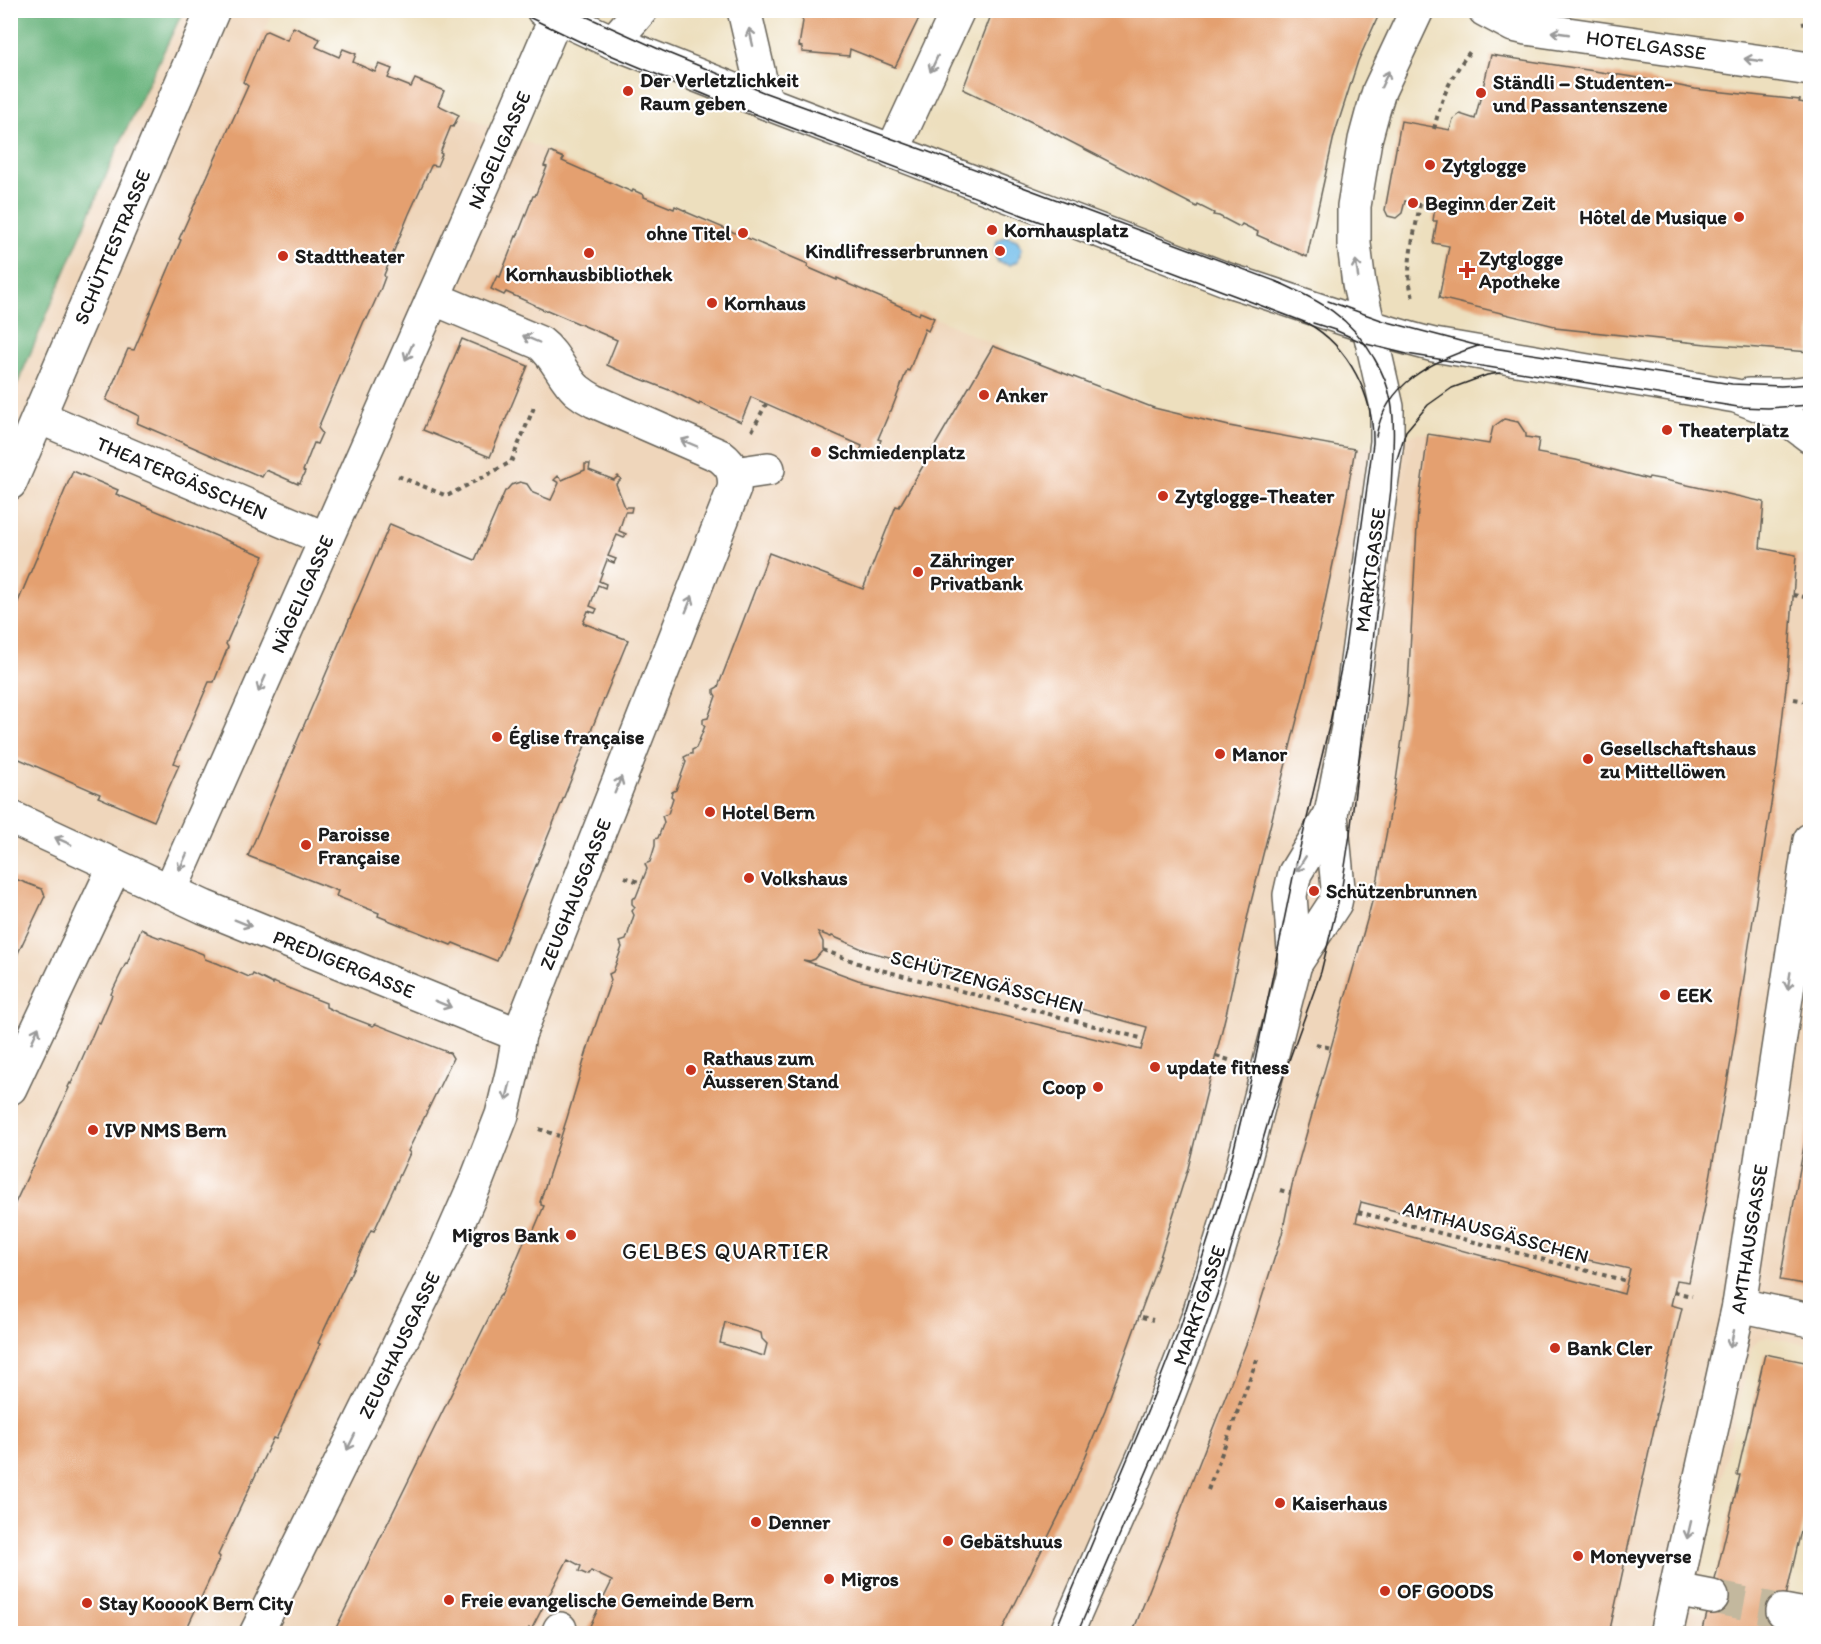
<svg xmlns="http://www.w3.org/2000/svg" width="1821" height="1644" viewBox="0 0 1821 1644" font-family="Itim,sans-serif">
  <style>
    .built { fill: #efd6bb }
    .forest { fill: #69b47d; stroke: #42684c; stroke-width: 1.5 }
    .water { fill: #71bdea; stroke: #466c83; stroke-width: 1.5 }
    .building { fill: #e4a070; fill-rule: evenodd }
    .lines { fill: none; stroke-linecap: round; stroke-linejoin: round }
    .minor-tunnel { stroke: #c3b89e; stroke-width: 33; stroke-dasharray: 33 16; stroke-linecap: butt }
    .minor-casing { stroke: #656055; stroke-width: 36 }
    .path { stroke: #656055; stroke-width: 4; stroke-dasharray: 4.5 4.5; stroke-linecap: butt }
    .minor { stroke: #fff; stroke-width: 33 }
    .tram { stroke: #1c1c1c; stroke-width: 1.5 }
    .oneway { stroke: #999 }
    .poi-dot { fill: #c8321e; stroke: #fff; stroke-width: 2 }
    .labels { text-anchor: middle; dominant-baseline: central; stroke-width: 4.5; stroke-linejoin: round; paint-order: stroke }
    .street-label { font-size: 20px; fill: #1c1c1c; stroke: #fff }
    .poi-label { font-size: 20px; font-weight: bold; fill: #1c1c1c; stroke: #fff; text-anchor: start }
    .quarter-label { font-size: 22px; letter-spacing: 1.5px; fill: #1c1c1c; stroke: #fff }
  </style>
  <rect width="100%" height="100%" fill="#fff"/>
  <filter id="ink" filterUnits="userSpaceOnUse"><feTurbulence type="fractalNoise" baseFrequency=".0167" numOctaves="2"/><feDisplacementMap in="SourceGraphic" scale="12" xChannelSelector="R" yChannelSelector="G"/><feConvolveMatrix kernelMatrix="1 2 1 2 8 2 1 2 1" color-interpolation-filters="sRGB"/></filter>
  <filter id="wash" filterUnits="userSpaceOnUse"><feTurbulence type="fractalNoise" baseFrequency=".008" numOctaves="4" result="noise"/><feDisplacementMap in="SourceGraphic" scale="24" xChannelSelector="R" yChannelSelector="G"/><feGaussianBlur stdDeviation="1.35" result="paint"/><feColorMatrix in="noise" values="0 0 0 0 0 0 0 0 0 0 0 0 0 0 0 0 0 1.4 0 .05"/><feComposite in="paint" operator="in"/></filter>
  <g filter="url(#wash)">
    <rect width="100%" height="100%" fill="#eddfbe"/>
    <polygon class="built" points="185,11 267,11 270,17 265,31 286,39 292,26 321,38 318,47 339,57 343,48 357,54 353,63 375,72 379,63 392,69 388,78 410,87 415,79 444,91 438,104 564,158 563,161 673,209 675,206 809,264 808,267 918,314 920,311 1034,363 1154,408 1229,426 1355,449 1420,433 1488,444 1492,427 1504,419 1518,422 1526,434 1526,437 1540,440 1537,453 1576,460 1648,479 1649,476 1764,502 1761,547 1796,555 1810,556 1810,1345 1768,1337 1760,1339 1752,1347 1692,1610 1810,1633 11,1634 11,402 120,145"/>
    <polygon class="forest" points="11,10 183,11 119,145 11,399"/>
    <polygon class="water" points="1006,236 1017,240 1022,248 1018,261 1010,265 998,262 994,253 997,241"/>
    <g id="blocks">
      <g class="building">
        <polygon points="797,10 923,10 895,67 850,49 849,56 802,52 802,47 799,46 803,21"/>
        <polygon points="993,10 1381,10 1358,61 1334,136 1307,257 1257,235 1258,232 1242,224 1240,227 1219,216 1213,215 1214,213 1198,205 1197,207 1038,125 963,89"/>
        <polygon points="293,27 320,39 316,47 339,57 343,49 356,54 353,62 375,72 379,64 392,69 388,78 411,87 415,79 444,91 438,105 459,115 453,127 451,126 440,153 442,154 437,166 432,165 431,166 409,214 384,275 385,277 381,288 367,319 366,318 364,321 318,428 322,433 317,444 314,443 303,471 305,472 300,483 298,482 298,484 266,470 262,477 137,423 139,416 106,400 128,349 134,350 181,240 179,239 248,86 243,82 264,32 267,31 287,40"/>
        <polygon points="1491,55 1639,78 1695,89 1800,100 1799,102 1810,104 1810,352 1706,344 1555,328 1555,326 1439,298 1449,246 1433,243 1437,221 1433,221 1435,207 1405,201 1402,213 1396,218 1388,216 1385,210 1401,121 1450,130 1453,119 1460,114 1475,119"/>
        <polygon points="550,152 564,158 562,161 632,192 633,190 644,195 644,197 674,209 675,206 686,211 686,212 808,264 807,267 837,280 837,278 848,283 848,284 889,301 919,315 920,312 934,318 928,331 925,329 909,371 907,370 891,411 890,411 878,439 881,440 875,455 861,449 862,446 751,397 741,422 700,403 699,405 674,392 618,370 607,365 617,340 547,310 546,311 535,306 535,305 506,292 504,295 491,289 497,276 500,277 516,236 517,237 533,196 535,196 547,167 544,166"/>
        <polygon points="462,339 528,366 490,457 423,430"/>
        <path d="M993 346 1154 408 1229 426 1355 449 1342 521 1316 644 1249 910 1227 1010 1188 1168 1157 1267 1105 1410 1071 1491 1000 1634H586L612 1581 591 1571 588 1575 579 1571 581 1566 568 1559 531 1630 529 1628 526 1634H333L500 1295 501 1296 529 1230 533 1232 544 1206 541 1205V1202H540L567 1118 589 1044 611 980 609 974 613 972 622 947 620 942 626 940 634 915 632 911 635 907 632 904V899L636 897 647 869 645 864 650 862 655 846V839L658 838 664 822 662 816 668 814 673 798 671 796 672 792 676 790 686 762 684 757 690 754H692V750L696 748 705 726 703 724V719L708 718 716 696 714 693V689L718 687 769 553 863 589 896 506 899 507ZM818 932 831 937 832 936 867 951 1147 1027 1141 1050 858 980 803 960 810 961 815 959 823 950V942ZM725 1322 761 1333 762 1339 767 1344 764 1356 720 1343Z"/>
        <path d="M1504 419 1518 422 1526 434V437L1539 439 1537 453 1576 460 1648 479 1649 477 1665 480 1764 502 1760 548 1796 555 1788 669 1777 766 1731 1061 1705 1206 1689 1282 1677 1280 1671 1305 1682 1308 1656 1415H1657L1609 1634H1132L1252 1329 1282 1234 1292 1185 1369 913 1378 878 1395 788 1407 704 1418 509 1428 434 1489 444 1493 427ZM1361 1202 1570 1256 1630 1269 1624 1294 1356 1222Z"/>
        <polygon points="585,464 590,464 589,470 614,480 618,476 621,479 616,484 625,507 632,507 631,512 625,512 619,531 626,534 624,538 617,535 608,556 616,559 614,563 607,560 599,581 606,584 605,588 598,585 590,606 597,609 595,613 588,611 583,623 628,640 497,961 453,943 451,945 378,916 379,913 336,896 338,891 248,856 390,524 475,560 505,491 506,491 511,485 520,482 527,484 533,493 551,500 559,483 554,480 558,476 562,480 585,470"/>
        <polygon points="73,471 118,490 116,494 264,556 226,644 228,647 214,682 209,682 174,763 179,765 154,821 98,797 100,794 10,755 10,621"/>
        <polygon points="10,877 42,889 45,896 10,970"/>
        <polygon points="141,929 147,932 147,933 160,938 160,937 203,954 205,959 213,962 217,963 249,977 252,976 253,974 273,984 273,982 326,1003 326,1007 339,1013 373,1026 376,1024 450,1053 453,1058 408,1151 410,1153 374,1231 371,1230 318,1343 320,1344 277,1437 276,1439 273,1438 218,1555 220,1557 186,1630 184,1629 182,1634 10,1634 10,1214 69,1088 68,1087 70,1083 71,1084 98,1022 100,1023 112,995 111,994 126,963 127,964"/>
        <polygon points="1809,1118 1810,1118 1810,1285 1780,1280"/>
        <polygon points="1765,1354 1810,1363 1810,1491 1779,1627 1805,1634 1702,1634 1740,1475 1737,1475"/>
      </g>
    </g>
  </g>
  <g filter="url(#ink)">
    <use href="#blocks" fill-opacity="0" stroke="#656055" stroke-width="1.5"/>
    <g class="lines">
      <polyline class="minor-tunnel" points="1712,1597 1783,1611"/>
      <g class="minor-casing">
        <g id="minor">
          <path d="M543 10 613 42 767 103 1228 280C1296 301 1364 328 1434 345L1736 396 1778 412 1810 436"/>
          <polyline points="744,10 763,92 767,103"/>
          <polyline points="1485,10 1513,25 1526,28 1810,69"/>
          <polyline points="613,42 641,10"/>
          <polyline points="892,152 958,10"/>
          <polyline points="1749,395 1788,395 1810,392"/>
          <polyline points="39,417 326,539"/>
          <polyline points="734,474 768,469"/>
          <polyline points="10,483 213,10"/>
          <polyline points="10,817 204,907 519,1035"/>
          <polyline points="170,891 512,120 556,17"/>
          <polyline points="1295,964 1335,903 1338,888 1331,814 1348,727 1387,442 1387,407 1359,284 1354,244 1354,206 1365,140 1372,114 1379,91 1417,10"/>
          <polyline points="10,1088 115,866"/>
          <polyline points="1739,1305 1810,1320"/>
          <polyline points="1676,1590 1712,1597"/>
          <polyline points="1783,1611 1810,1616"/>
          <path d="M256 1634 446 1250 476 1182 502 1115 513 1069 519 1035 734 489C736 474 732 465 720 456L594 401C588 398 582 394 577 390 562 376 556 355 540 343L433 298"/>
          <polyline points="558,1634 560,1629"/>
          <polyline points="1066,1634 1148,1447 1199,1315 1240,1178 1295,964 1290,895 1295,873 1331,814"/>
          <polyline points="1666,1634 1739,1305 1810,840"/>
        </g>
      </g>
      <g class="path">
        <polyline points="1802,24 1807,23 1810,15"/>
        <path d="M1434 129C1442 96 1451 75 1472 49"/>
        <path d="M1413 297C1403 268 1415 234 1420 204"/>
        <polyline points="752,431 766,404"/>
        <polyline points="398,476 447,496 511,462 535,405"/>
        <polyline points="1793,595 1810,598"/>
        <polyline points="1794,699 1805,701"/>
        <polyline points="625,877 641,883"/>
        <polyline points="823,950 866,966 1144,1039"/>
        <polyline points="1316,1044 1331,1048"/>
        <polyline points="1216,1056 1229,1060"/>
        <polyline points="539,1129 559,1136"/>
        <polyline points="1280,1190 1290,1193"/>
        <polyline points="1358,1212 1627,1281"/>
        <polyline points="1674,1292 1692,1296"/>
        <polyline points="1142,1317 1153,1320"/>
        <polyline points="1208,1490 1258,1357"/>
      </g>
      <use href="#minor" class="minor"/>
      <g class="tram">
        <path d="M514 10 589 46 713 98 1307 323C1349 346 1374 397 1373 443L1345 649 1330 722 1293 877 1254 1066 1224 1190 1180 1328 1148 1410 1054 1634"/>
        <polyline points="572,10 663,51 763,92 929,152 1283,284"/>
        <polyline points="1328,301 1384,321 1479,346 1732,384 1781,386 1810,384"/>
        <polyline points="1313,323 1335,330 1366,344 1407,354 1738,407 1768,408 1810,405"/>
        <path d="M1376 436C1386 383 1432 361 1478 346"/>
        <polyline points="1396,462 1406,431 1428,405 1452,388 1487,375 1500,373"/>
        <path d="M1077 1634 1178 1399 1201 1340 1220 1286 1274 1102 1321 972 1342 886 1350 834 1391 489C1392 460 1396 429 1391 401 1388 385 1382 371 1374 358 1350 316 1320 301 1278 282"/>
      </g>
    </g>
    <defs><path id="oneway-shaft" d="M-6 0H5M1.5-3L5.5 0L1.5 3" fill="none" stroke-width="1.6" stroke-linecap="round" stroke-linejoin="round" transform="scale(1.5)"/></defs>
    <g class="oneway">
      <use href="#oneway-shaft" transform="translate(1560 33) rotate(-172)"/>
      <use href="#oneway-shaft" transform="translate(751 37) rotate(-103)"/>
      <use href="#oneway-shaft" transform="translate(1753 60) rotate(-172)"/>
      <use href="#oneway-shaft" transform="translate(934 64) rotate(115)"/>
      <use href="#oneway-shaft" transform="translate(1385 79) rotate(-65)"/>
      <use href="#oneway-shaft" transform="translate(1357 269) rotate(-98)"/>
      <use href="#oneway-shaft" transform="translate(531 339) rotate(-157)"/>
      <use href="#oneway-shaft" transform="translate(409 352) rotate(114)"/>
      <use href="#oneway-shaft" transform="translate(689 443) rotate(-157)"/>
      <use href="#oneway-shaft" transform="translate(689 604) rotate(-68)"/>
      <use href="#oneway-shaft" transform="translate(262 684) rotate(114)"/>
      <use href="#oneway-shaft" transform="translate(618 785) rotate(-68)"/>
      <use href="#oneway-shaft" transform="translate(63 841) rotate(-156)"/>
      <use href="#oneway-shaft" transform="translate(183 862) rotate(115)"/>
      <use href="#oneway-shaft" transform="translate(1301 864) rotate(122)"/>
      <use href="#oneway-shaft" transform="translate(243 923) rotate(22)"/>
      <use href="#oneway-shaft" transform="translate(1789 981) rotate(99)"/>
      <use href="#oneway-shaft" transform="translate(443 1004) rotate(22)"/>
      <use href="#oneway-shaft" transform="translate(35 1035) rotate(-65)"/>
      <use href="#oneway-shaft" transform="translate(508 1092) rotate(104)"/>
      <use href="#oneway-shaft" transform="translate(1732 1339) rotate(103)"/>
      <use href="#oneway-shaft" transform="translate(351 1442) rotate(116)"/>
      <use href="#oneway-shaft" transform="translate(1689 1530) rotate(103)"/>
    </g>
  </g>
  <g class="poi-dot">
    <circle cx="628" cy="91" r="6"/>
    <circle cx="1481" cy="93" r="6"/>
    <circle cx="1430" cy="165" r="6"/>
    <circle cx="1413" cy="203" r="6"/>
    <circle cx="1739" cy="217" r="6"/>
    <circle cx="992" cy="230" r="6"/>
    <circle cx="743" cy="233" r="6"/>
    <circle cx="1000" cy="251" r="6"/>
    <circle cx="589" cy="253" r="6"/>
    <circle cx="283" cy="256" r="6"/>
    <path d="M1464 261h6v6h6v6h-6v6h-6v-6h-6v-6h6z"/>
    <circle cx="712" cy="303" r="6"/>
    <circle cx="984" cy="395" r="6"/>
    <circle cx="1667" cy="430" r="6"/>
    <circle cx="816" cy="452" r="6"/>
    <circle cx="1163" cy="496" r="6"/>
    <circle cx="918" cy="572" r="6"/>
    <circle cx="497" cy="737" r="6"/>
    <circle cx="1220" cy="754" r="6"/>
    <circle cx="1588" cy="759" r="6"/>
    <circle cx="710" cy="812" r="6"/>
    <circle cx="306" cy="845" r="6"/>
    <circle cx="749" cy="878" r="6"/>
    <circle cx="1314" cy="891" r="6"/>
    <circle cx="1665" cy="995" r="6"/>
    <circle cx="1155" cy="1067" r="6"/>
    <circle cx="691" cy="1070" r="6"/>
    <circle cx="1098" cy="1087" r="6"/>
    <circle cx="93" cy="1130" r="6"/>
    <circle cx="571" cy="1235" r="6"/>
    <circle cx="1555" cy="1348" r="6"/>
    <circle cx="1280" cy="1503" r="6"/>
    <circle cx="756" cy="1522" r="6"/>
    <circle cx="948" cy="1541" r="6"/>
    <circle cx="1578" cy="1556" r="6"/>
    <circle cx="829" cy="1579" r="6"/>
    <circle cx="1385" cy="1591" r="6"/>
    <circle cx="449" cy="1600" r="6"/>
    <circle cx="87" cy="1603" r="6"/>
  </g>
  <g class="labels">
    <g class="street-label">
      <text transform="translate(1646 45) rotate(8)">HOTELGASSE</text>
      <text transform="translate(499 150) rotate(-66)">NÄGELIGASSE</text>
      <text transform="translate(112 247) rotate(-67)">SCHÜTTESTRASSE</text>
      <text transform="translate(182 478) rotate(23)">THEATERGÄSSCHEN</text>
      <text transform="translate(1370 570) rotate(-82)">MARKTGASSE</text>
      <text transform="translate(302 594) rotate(-66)">NÄGELIGASSE</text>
      <text transform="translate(575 894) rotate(-68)">ZEUGHAUSGASSE</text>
      <text transform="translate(344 964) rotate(22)">PREDIGERGASSE</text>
      <text transform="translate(987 982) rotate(15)">SCHÜTZENGÄSSCHEN</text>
      <text transform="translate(1496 1232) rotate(15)">AMTHAUSGÄSSCHEN</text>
      <text transform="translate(1749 1239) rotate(-81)">AMTHAUSGASSE</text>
      <text transform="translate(1199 1305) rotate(-71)">MARKTGASSE</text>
      <text transform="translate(399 1345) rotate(-64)">ZEUGHAUSGASSE</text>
    </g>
    <g class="poi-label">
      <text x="640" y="80">Der Verletzlichkeit<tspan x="640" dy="23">Raum geben</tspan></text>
      <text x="1493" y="82">Ständli – Studenten-<tspan x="1493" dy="23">und Passantenszene</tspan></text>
      <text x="1442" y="165">Zytglogge</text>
      <text x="1425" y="203">Beginn der Zeit</text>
      <text x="1727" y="217" text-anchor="end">Hôtel de Musique</text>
      <text x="1004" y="230">Kornhausplatz</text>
      <text x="731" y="233" text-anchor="end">ohne Titel</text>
      <text x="988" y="251" text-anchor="end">Kindlifresserbrunnen</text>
      <text x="295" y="256">Stadttheater</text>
      <text x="1479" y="258">Zytglogge<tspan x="1479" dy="23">Apotheke</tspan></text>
      <text x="589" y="274" text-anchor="middle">Kornhausbibliothek</text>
      <text x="724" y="303">Kornhaus</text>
      <text x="996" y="395">Anker</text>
      <text x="1679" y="430">Theaterplatz</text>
      <text x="828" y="452">Schmiedenplatz</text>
      <text x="1175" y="496">Zytglogge-Theater</text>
      <text x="930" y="560">Zähringer<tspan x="930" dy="23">Privatbank</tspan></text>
      <text x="509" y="737">Église française</text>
      <text x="1600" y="748">Gesellschaftshaus<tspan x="1600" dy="23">zu Mittellöwen</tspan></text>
      <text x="1232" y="754">Manor</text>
      <text x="722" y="812">Hotel Bern</text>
      <text x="318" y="834">Paroisse<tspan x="318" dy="23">Française</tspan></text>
      <text x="761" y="878">Volkshaus</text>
      <text x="1326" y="891">Schützenbrunnen</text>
      <text x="1677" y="995">EEK</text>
      <text x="703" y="1058">Rathaus zum<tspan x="703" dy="23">Äusseren Stand</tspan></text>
      <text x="1167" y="1067">update fitness</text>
      <text x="1086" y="1087" text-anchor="end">Coop</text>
      <text x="105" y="1130">IVP NMS Bern</text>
      <text x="559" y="1235" text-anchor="end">Migros Bank</text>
      <text x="1567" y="1348">Bank Cler</text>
      <text x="1292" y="1503">Kaiserhaus</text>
      <text x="768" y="1522">Denner</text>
      <text x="960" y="1541">Gebätshuus</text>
      <text x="1590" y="1556">Moneyverse</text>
      <text x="841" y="1579">Migros</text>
      <text x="1397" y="1591">OF GOODS</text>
      <text x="461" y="1600">Freie evangelische Gemeinde Bern</text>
      <text x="99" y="1603">Stay KooooK Bern City</text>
    </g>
    <g class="quarter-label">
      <text x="726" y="1251">GELBES QUARTIER</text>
    </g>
  </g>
  <rect width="1821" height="1644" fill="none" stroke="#fff" stroke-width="36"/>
</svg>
